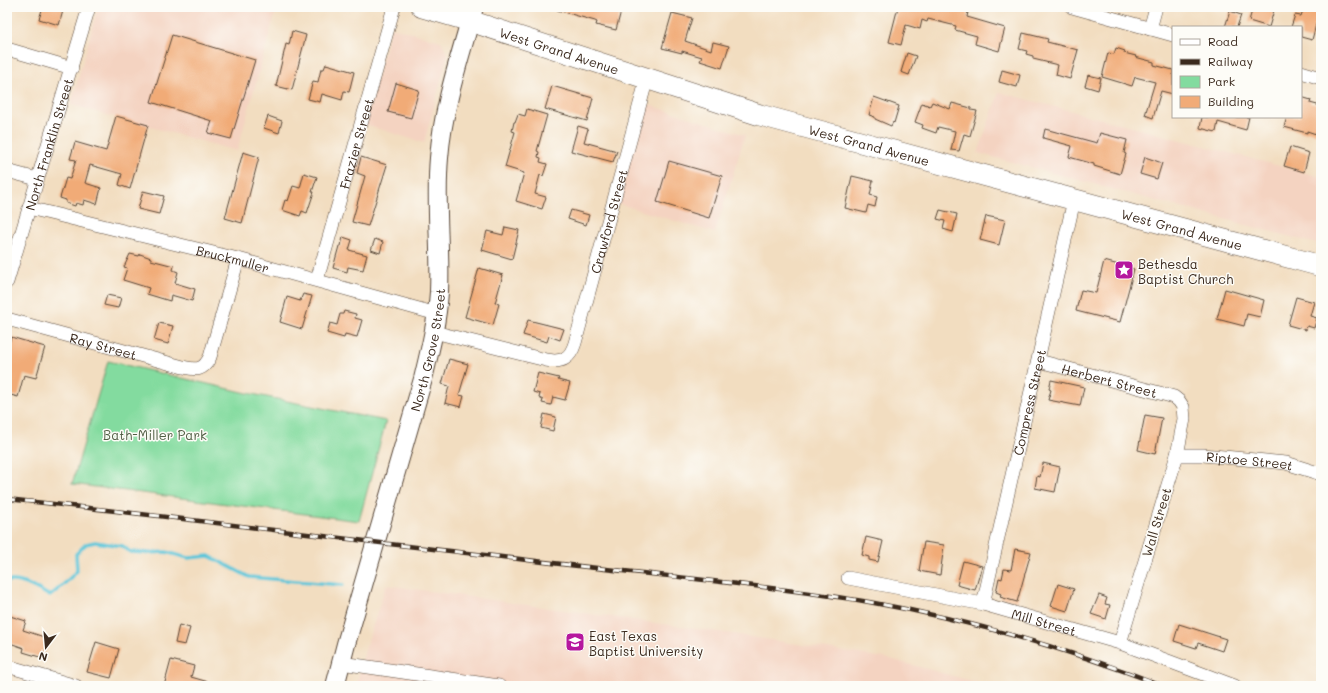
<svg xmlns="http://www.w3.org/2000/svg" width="1328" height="693" viewBox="0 0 1328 693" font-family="Mali,sans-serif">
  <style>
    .built { fill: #f4d3c1 }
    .green { fill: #83db9f; stroke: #5f825e }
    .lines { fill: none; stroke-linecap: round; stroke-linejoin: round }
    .stream { stroke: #5dc6d9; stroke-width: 3.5 }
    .building { fill: #f1ab77 }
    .minor-casing { stroke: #564536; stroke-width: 14 }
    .secondary-casing { stroke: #564536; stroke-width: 20 }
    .trunk-casing { stroke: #564536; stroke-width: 22 }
    .minor { stroke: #fff; stroke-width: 13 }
    .secondary { stroke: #fff; stroke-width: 18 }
    .trunk { stroke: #fff; stroke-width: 21 }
    .rail-casing { stroke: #3b2a1e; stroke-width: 4.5 }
    .rail { stroke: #fdfcf7; stroke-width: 3; stroke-dasharray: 9; stroke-linecap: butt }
    .labels { text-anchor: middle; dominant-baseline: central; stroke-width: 3; stroke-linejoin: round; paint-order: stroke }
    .street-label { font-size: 13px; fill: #3b2a1e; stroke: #fdfcf7 }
    .poi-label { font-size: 13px; fill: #3b2a1e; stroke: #fdfcf7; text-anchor: start }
    .park-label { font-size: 13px; fill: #515f45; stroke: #fdfcf7 }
  </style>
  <rect width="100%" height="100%" fill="#fdfcf7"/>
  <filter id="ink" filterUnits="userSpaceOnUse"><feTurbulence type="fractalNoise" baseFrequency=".025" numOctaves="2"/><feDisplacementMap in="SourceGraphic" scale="8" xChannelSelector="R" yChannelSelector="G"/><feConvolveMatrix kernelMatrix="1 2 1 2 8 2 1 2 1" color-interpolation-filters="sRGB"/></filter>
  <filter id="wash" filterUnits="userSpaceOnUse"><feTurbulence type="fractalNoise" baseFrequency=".012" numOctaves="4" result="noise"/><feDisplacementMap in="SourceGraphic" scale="16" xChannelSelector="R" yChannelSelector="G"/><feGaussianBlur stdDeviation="0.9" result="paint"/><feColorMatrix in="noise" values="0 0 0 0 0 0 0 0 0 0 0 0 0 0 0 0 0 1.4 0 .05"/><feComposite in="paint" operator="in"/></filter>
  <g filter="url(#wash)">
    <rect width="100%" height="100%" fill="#f2ddc0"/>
    <g class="built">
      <polygon points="98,7 277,7 237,151 71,105"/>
      <polygon points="391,27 441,41 448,54 424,143 364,124"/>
      <polygon points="999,92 1321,177 1321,245 978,153"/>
      <polygon points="646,104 745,135 715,233 616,203"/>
      <polygon points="386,585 733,634 890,659 990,686 356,686 365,650"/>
    </g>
    <polygon class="green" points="108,361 247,393 386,421 359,521 72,484"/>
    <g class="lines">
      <path class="stream" d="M7 581C23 579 37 589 50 596L63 585 77 571 76 554 86 544 95 542 123 546 130 552 148 553 166 552 188 558 209 556 249 577 343 585"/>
    </g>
    <g id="blocks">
      <g class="building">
        <polygon points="43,7 64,7 59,25 39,19"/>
        <polygon points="557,7 622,7 616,30 596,25 597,22 595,21 557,10"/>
        <polygon points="898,7 932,7 945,10 946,7 961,7 961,9 968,12 967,17 1005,28 999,51 975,44 977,36 955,30 956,26 928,19 927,22 922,20 920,29 906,25 901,45 889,42"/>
        <polygon points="1253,7 1275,7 1269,27 1249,21"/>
        <polygon points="1304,7 1312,7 1320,9 1312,40 1301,37 1301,27 1291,27 1295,15 1301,16"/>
        <polygon points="1230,11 1241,15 1237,27 1225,27"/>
        <polygon points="672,13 692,18 685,41 711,50 713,42 729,46 722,68 700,61 702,57 682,51 682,53 662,48"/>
        <polygon points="292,31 306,35 292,90 276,86 286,44 289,45"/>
        <polygon points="1023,33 1048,39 1047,42 1078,50 1070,79 1056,75 1058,65 1033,59 1033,56 1026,54 1027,51 1019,49"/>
        <polygon points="172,35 255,60 231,139 208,133 212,121 151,102"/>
        <polygon points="1116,48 1125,51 1124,53 1136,56 1135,57 1154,62 1154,65 1173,70 1173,94 1161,91 1153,118 1145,115 1155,82 1135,77 1132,86 1102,77 1108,53 1114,54"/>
        <polygon points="907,53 916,56 909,75 901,72"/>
        <polygon points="326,64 354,72 349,92 344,91 342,100 322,94 320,102 308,99 313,81 318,82 321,69 324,69"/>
        <polygon points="1002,70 1020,75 1017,87 999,82"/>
        <polygon points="1088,75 1101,78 1098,90 1085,86"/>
        <polygon points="396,83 419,90 411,118 388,112"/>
        <polygon points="552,86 593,98 587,121 545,109"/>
        <polygon points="874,97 899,106 894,123 893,122 891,126 875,119 875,117 869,115"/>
        <polygon points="1301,97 1311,100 1310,103 1321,106 1321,117 1316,134 1307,131 1307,133 1284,127 1287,117 1301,117"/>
        <polygon points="932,102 950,109 952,103 971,108 971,110 977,111 970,136 964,134 959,151 951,150 955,131 938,127 936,133 922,128 923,125 915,122 922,103 930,106"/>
        <polygon points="527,109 547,115 537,151 539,152 538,157 541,158 540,162 547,164 543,176 540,175 535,194 546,197 542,209 516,201 524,173 505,167 515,132 512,131 514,122 515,122 518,114 525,116"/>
        <polygon points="116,116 148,125 130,189 119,185 122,174 90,165 85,183 101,188 97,204 84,200 83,205 76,203 75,206 66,203 66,200 60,198 66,178 70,179 76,160 70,159 75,142 106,151"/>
        <polygon points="268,116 282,121 279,133 264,128"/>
        <polygon points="1202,117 1249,117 1246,130 1218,122 1216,132 1200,128"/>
        <polygon points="578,126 588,129 584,142 617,151 613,162 571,151"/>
        <polygon points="1045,129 1097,143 1100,133 1127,140 1124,153 1126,154 1120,174 1094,166 1094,164 1069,157 1072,146 1043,138"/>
        <polygon points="1290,147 1309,153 1304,172 1284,166"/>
        <polygon points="243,152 259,157 242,223 225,218"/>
        <polygon points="361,157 387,165 368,226 352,222 365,176 357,173"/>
        <polygon points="1145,157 1162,163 1157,179 1140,174"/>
        <polygon points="669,161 722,176 709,218 657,202"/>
        <polygon points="304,173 317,177 312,192 314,192 307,213 302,211 300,216 282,210 285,200 288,201 293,186 300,188"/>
        <polygon points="852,176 873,181 870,195 877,197 875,207 868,205 866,213 845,208"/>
        <polygon points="143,191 164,196 159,214 138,209"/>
        <polygon points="571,210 589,215 586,225 568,219"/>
        <polygon points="940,210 957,214 953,232 943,229 945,221 937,219"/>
        <polygon points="986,216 1005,220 999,245 980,240"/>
        <polygon points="505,227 519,230 512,259 482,250 487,231 503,235"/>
        <polygon points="343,237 352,240 349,250 367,255 363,270 348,267 347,272 333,268 339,246 341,246"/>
        <polygon points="375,239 383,242 380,253 371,250"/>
        <polygon points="130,254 139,256 140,254 151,258 151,260 174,266 173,270 178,272 175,283 195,289 192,301 171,295 170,301 147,294 149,288 123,280 127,268 124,267"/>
        <polygon points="1104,261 1134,269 1120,322 1076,311 1081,290 1096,293"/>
        <polygon points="479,268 503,275 495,303 499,304 493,325 465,317"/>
        <polygon points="1225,289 1264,300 1260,317 1247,314 1244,326 1217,319"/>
        <polygon points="303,294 312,296 302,329 280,322 287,297 300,301"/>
        <polygon points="107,295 121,298 118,308 104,305"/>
        <polygon points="1296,297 1314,302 1310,316 1317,318 1314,328 1307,326 1306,330 1288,325"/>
        <polygon points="344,311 356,314 355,318 362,320 357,337 345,334 344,338 327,333 330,323 337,325 340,314 343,314"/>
        <polygon points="528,320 564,329 560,340 549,336 547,342 523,335"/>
        <polygon points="159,323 173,326 168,344 154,340"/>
        <polygon points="11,337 45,347 36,378 24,375 18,397 7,394 7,350"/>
        <polygon points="449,359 468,364 459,395 464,396 461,407 445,403 449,386 442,384"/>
        <polygon points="538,373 559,378 558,380 570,383 565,400 553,397 551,405 542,403 543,400 539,398 540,394 533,392"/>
        <polygon points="1051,380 1084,387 1080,406 1048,400 1051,390 1049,389"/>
        <polygon points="544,414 556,417 553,431 541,428"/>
        <polygon points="1145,415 1162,418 1155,454 1138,450"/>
        <polygon points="1043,463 1060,467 1055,492 1035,488 1037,476 1040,477"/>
        <polygon points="866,537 883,541 878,562 869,560 869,557 862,555"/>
        <polygon points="924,542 944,545 940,575 919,571"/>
        <polygon points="1015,549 1031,552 1017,602 1000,597 1001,594 996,592 999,578 1002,579 1004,569 1011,570"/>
        <polygon points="963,561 982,566 975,590 957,585"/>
        <polygon points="1058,584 1074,589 1067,611 1051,606"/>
        <polygon points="1099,595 1107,598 1105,604 1110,605 1106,619 1091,614"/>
        <polygon points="10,616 26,621 23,630 50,639 43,658 23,652 24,648 7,642 7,624"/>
        <polygon points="1179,624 1226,639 1222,651 1198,643 1196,648 1174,641"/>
        <polygon points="179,625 190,628 185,645 175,643"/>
        <polygon points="96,642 119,649 111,678 87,672"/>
        <polygon points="171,660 194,666 191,677 212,683 211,686 164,686"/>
      </g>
    </g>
  </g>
  <g filter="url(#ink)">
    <use href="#blocks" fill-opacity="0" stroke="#564536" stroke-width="1"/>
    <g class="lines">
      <g class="minor-casing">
        <g id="minor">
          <polyline points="1072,7 1173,35"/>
          <polyline points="1150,29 1156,7"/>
          <polyline points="7,49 72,68"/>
          <polyline points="1301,72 1321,78"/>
          <polyline points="7,171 37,179"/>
          <path id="s1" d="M29 208 238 259 437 314"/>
          <path id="s2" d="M317 280 394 7"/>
          <path id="s3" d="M7 282 89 7"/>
          <path id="s4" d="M7 319 183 367C197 370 203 371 210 357L238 259"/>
          <path id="s5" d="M434 332 546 360C562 363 570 359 575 343L647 78"/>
          <path id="s6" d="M1039 361 1167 395 1174 397 1179 401 1183 407 1184 419 1177 455 1120 643"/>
          <path id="s7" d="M1177 455H1203L1286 463 1321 474"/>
          <path id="s8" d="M848 578 983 604 1120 643 1235 686"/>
          <path id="s9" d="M983 604 1074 200"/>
          <polyline points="341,663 499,686"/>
          <polyline points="7,666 76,686"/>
        </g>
      </g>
      <g class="secondary-casing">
        <g id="secondary">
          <path id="s10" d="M335 686 346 644 423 379C430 350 437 322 439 292 441 247 435 203 439 158 443 106 460 57 474 7"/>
        </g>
      </g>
      <g class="trunk-casing">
        <g id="trunk">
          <path id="s11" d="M422 7 470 21 760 115 1321 266"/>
        </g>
      </g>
      <use href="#minor" class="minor"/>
      <use href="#secondary" class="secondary"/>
      <use href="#trunk" class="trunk"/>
      <g class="rail-casing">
        <path id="rail" d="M7 499C170 516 331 538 494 556 558 564 623 571 687 578 748 585 809 592 869 602 970 620 1068 649 1164 686"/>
      </g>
      <use href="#rail" class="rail"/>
    </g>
  </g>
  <defs>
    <g id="sight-square" transform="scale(1)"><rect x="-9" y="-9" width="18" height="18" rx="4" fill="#b5179e" stroke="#fdfcf7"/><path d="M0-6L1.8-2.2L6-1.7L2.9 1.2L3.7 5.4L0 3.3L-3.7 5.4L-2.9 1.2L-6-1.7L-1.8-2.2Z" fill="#fff"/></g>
    <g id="university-square" transform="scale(1)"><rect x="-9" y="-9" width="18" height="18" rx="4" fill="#b5179e" stroke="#fdfcf7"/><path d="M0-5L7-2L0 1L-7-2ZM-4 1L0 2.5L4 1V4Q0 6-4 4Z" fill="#fff"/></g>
  </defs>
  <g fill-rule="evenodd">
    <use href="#sight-square" x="1124" y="270"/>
    <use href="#university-square" x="575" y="642"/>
  </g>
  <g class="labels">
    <g class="street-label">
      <text stroke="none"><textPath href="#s11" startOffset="144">West Grand Avenue</textPath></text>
      <text stroke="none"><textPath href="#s2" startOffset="142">Frazier Street</textPath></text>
      <text stroke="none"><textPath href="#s3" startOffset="144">North Franklin Street</textPath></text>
      <text stroke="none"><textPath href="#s11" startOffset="468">West Grand Avenue</textPath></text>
      <text stroke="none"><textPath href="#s5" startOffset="280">Crawford Street</textPath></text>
      <text stroke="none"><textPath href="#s11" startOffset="792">West Grand Avenue</textPath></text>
      <text stroke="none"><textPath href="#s1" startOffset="210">Bruckmuller</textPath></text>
      <text stroke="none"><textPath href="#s4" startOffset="100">Ray Street</textPath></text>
      <text stroke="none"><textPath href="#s10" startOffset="349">North Grove Street</textPath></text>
      <text stroke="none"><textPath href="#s6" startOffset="73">Herbert Street</textPath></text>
      <text stroke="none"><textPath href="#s9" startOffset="207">Compress Street</textPath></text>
      <text stroke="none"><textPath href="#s7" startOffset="73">Riptoe Street</textPath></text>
      <text transform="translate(1156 522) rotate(-73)">Wall Street</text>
      <text stroke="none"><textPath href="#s8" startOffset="201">Mill Street</textPath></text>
    </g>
    <g class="poi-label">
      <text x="1138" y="263">Bethesda<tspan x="1138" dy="15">Baptist Church</tspan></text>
      <text x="589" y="635">East Texas<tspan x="589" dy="15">Baptist University</tspan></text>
    </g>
    <g class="park-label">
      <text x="155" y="434">Bath-Miller Park</text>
    </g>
  </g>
  <rect width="1328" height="693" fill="none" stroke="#fdfcf7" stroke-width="24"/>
  <rect x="1172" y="26" width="130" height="92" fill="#fdfcf7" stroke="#afa8a0"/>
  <rect x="1180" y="39" width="20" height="6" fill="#ffffff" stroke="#afa8a0"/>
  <text x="1208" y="46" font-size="12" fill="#3b2a1e">Road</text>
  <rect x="1180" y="59" width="20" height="6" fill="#3b2a1e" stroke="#afa8a0"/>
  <text x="1208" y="66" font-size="12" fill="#3b2a1e">Railway</text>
  <rect x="1180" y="76" width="20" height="12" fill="#83db9f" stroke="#afa8a0"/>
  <text x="1208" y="86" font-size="12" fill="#3b2a1e">Park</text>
  <rect x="1180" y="96" width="20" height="12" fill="#f1ab77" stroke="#afa8a0"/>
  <text x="1208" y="106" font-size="12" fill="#3b2a1e">Building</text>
  <g transform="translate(46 647) rotate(196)" stroke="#fdfcf7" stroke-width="3" paint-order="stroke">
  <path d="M0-3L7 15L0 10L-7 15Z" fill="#3b2a1e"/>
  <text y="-6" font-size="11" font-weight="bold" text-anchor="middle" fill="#3b2a1e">N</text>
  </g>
</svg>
